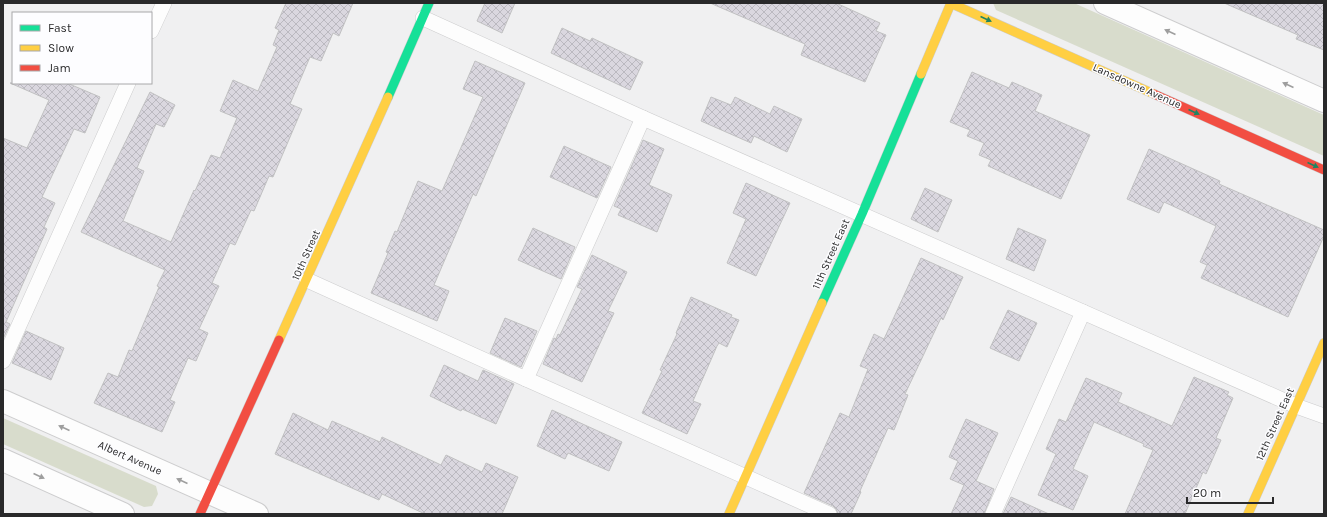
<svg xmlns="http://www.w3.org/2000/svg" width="1327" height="517" viewBox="0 0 1327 517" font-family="Karla,sans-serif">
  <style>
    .grass { fill: #d8dccc }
    .building { fill: url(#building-cross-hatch); stroke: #c1c1c2 }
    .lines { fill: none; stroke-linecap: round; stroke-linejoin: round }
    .lane-casing { stroke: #cdcdce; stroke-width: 16 }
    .street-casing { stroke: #cdcdce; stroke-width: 24 }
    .fast-casing { stroke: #cdcdce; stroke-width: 10 }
    .slow-casing { stroke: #cdcdce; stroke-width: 10 }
    .jam-casing { stroke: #cdcdce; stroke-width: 10 }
    .lane { stroke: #fdfdfd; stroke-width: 15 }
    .street { stroke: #fdfdfd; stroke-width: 22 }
    .fast { stroke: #16e098; stroke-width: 9 }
    .slow { stroke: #ffcf43; stroke-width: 9 }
    .jam { stroke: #f24e42; stroke-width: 9 }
    .oneway { fill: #208461 }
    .oneway2 { fill: #9e9e9e }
    .labels { text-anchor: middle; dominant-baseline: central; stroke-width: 3; stroke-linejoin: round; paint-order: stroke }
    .street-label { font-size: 11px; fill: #29292a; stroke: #fdfdff }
  </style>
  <defs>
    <pattern id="building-cross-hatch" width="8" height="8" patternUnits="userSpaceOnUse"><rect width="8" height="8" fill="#dad7df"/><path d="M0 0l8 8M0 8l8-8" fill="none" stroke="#bbb9c0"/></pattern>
  </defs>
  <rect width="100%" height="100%" fill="#f0f0f1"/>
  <g class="grass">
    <polygon points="993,3 1074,3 1324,115 1324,156 996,10"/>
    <polygon points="3,418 156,486 158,494 152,506 144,507 3,444"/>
  </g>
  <g class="building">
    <polygon points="286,3 353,3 339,36 333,33 321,61 310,57 290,104 302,109 273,177 269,176 254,211 251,210 235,245 230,243 212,283 219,286 199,329 208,333 196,361 188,358 170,400 175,402 162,432 94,403 108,373 118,377 129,350 132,351 159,287 157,286 165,270 81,232 150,92 175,105 164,127 156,124 137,168 144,171 123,221 171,242 194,190 195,191 211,155 220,158 237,118 220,111 233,80 258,91 277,47 273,45 279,30 275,28"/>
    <polygon points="485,3 515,3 502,33 477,21"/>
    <polygon points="710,3 836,3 880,23 876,31 886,35 865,82 801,55 805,44"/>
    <polygon points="1224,3 1324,3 1324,50 1296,39 1298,35"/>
    <polygon points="562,28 590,41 592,38 643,62 630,90 551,53"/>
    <polygon points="475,61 525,83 476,196 473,194 434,285 449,291 437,321 371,293 388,253 386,252 395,231 397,232 418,181 442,191 483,97 463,89"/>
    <polygon points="972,72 1009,88 1012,82 1042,95 1035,111 1090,135 1061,199 988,166 991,160 979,155 984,143 967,136 970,130 950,122"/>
    <polygon points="10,83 67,83 100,97 85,133 74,129 42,197 55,203 44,227 47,229 6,322 10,324 3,339 3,138 27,148 49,100"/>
    <polygon points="711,97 731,105 735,97 770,114 774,106 802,119 787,152 754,136 751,143 701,121"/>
    <polygon points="643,140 664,149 649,185 672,195 657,232 618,215 621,209 614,206"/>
    <polygon points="564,146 611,167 597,198 550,177"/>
    <polygon points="1149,149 1220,181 1219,184 1324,230 1324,236 1288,317 1201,278 1207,265 1200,262 1216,226 1164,202 1159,213 1127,199"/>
    <polygon points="746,183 790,203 756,276 727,263 746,219 733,213"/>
    <polygon points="925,188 952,200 938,232 911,219"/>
    <polygon points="533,228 575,247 561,279 518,260"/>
    <polygon points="1018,228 1046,240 1034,271 1006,259"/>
    <polygon points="592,255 627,272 608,311 614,313 582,382 543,364 554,338 556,339 558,334 560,335 582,289 577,287"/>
    <polygon points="921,258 963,277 943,320 941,318 905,394 908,395 894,430 888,428 860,491 861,492 851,514 838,514 836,509 833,506 804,493 840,413 849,417 868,369 860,366 874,334 884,339"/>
    <polygon points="691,297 732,315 731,317 739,320 727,347 719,343 717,346 693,401 701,404 687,434 642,413 662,371 660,370 677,334 676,333"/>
    <polygon points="1008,310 1037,323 1019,361 990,348"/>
    <polygon points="505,318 537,331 521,367 490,353"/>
    <polygon points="26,331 64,348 51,380 12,363"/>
    <polygon points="444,365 478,381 483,370 514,384 496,424 462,409 461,411 430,396"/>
    <polygon points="1194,377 1229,392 1227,395 1233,398 1216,438 1221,440 1206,474 1203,472 1185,514 1125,514 1153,450 1143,446 1144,444 1094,422 1073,469 1088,476 1073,510 1038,495 1056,454 1046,449 1059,419 1066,422 1086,378 1122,393 1118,402 1172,426"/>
    <polygon points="552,410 622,442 609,471 568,453 565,459 537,446"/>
    <polygon points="293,413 328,430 332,421 380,442 382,437 441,465 446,455 482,472 486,463 518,477 502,514 425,514 382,494 379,500 275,454"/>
    <polygon points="966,419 998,433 976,481 994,489 984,514 951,514 964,485 950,479 958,461 949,457"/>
    <polygon points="1011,497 1049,514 1003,514"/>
  </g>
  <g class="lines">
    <g class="lane-casing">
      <g id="lane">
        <polyline points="423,18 643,118 1296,406 1324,416"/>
        <polyline points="151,31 164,3"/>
        <polyline points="307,280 526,379 829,514"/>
        <polyline points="3,361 128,83"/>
        <polyline points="526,379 643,118"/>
        <polyline points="993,514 1083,312"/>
      </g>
    </g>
    <g class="street-casing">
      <g id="street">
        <polyline points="1105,3 1324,101"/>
        <polyline points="3,401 257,514"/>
        <polyline points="3,460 123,514"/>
      </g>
    </g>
    <g class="fast-casing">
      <g id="fast">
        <polyline points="388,97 429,3"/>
        <polyline points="822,303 862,214 921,74"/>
      </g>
    </g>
    <g class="slow-casing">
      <g id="slow">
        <polyline points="950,3 1154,94"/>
        <polyline points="921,74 951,3"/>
        <polyline points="279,340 388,97"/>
        <polyline points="729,514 822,303"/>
        <polyline points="1248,514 1324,343"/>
      </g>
    </g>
    <g class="jam-casing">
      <g id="jam">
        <polyline points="1154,94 1324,170"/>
        <polyline points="200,514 279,340"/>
      </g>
    </g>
    <use href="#lane" class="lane"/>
    <use href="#street" class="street"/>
    <use href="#fast" class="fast"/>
    <use href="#slow" class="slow"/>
    <use href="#jam" class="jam"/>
  </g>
  <defs><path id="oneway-solid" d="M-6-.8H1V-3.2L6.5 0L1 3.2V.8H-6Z"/></defs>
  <g class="oneway">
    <use href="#oneway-solid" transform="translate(986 19) rotate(24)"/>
    <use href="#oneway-solid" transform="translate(1194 112) rotate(24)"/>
    <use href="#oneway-solid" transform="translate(1313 165) rotate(24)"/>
  </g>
  <g class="oneway2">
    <use href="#oneway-solid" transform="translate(1170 32) rotate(-156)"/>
    <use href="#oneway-solid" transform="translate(1288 85) rotate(-156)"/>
    <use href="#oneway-solid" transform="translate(64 428) rotate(-156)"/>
    <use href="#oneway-solid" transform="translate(39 476) rotate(24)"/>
    <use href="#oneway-solid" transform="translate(182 481) rotate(-156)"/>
  </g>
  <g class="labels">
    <g class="street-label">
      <text transform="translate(1137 86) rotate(24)">Lansdowne Avenue</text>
      <text transform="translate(831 254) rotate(-66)">11th Street East</text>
      <text transform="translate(306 255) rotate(-66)">10th Street</text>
      <text transform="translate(1275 424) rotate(-66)">12th Street East</text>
      <text transform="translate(130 458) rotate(24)">Albert Avenue</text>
    </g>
  </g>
  <rect width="1327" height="517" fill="none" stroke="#29292a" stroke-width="8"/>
  <rect x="12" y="12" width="140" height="72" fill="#fdfdff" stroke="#a8a8aa"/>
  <rect x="20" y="25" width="20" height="6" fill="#16e098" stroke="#a8a8aa"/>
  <text x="48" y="32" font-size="12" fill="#29292a">Fast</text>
  <rect x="20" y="45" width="20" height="6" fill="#ffcf43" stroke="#a8a8aa"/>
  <text x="48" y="52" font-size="12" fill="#29292a">Slow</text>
  <rect x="20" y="65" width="20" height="6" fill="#f24e42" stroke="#a8a8aa"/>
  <text x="48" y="72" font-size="12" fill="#29292a">Jam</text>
  <path d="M1187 497v6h86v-6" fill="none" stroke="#29292a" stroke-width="2"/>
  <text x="1193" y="497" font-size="12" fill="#29292a" stroke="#fdfdff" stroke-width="3" paint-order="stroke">20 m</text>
</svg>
